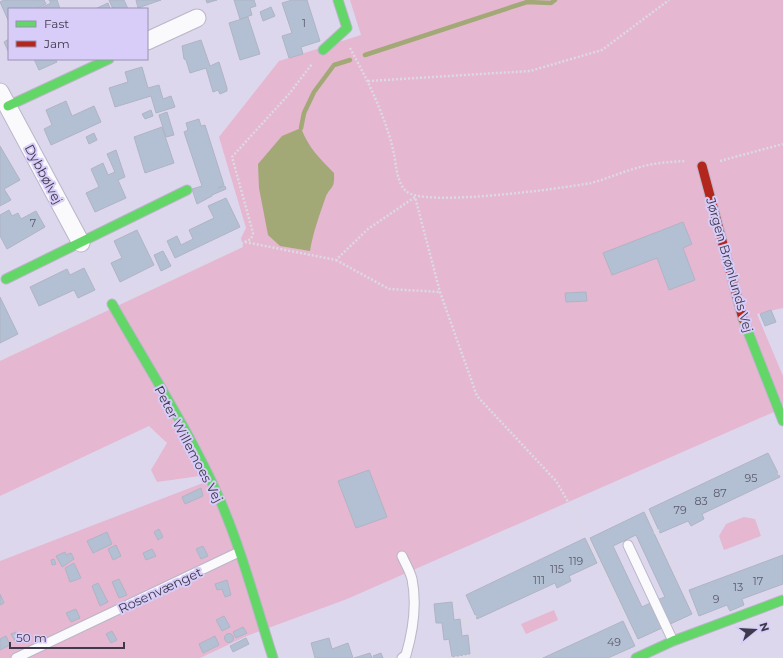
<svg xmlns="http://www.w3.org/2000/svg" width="783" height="658" viewBox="0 0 783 658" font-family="Montserrat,sans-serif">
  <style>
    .green { fill: #e5b7d0 }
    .water { fill: #a2a976 }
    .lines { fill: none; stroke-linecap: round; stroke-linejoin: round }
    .stream { stroke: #a2a976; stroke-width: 4.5 }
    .building { fill: #b3c0d4; stroke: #afb4c4 }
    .lane-casing { stroke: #bab5c7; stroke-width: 11 }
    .street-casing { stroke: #bab5c7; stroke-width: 19 }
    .fast-casing { stroke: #bab5c7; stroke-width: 11 }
    .jam-casing { stroke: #bab5c7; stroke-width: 11 }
    .path { stroke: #dcdae2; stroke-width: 2.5; stroke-dasharray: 2 2; stroke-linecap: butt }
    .lane { stroke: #faf9fc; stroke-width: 9 }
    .street { stroke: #faf9fc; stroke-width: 17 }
    .fast { stroke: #63d668; stroke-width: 9 }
    .jam { stroke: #b3261e; stroke-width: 9 }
    .labels { text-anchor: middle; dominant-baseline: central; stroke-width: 4; stroke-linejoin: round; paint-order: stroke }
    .number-label { font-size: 11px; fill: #5b5b6d }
    .street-label { font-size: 13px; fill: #3e394b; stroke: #d8cdf8 }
  </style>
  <rect width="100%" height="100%" fill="#ddd7ee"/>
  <g class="green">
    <polygon points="350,0 783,0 783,308 757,314 783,376 783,408 347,599 249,635 200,658 0,658 0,561 203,483 200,476 157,482 151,470 167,443 149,426 0,496 0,361 243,247 241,238 246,228 219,137 279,61 361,35"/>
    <polygon points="744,517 755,519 761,536 724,550 719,536 726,524"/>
    <polygon points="554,610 558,620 526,634 521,624"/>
  </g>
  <path class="water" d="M301 128C308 147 320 159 334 173 335 191 330 185 325 199 319 216 313 233 310 251L280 246 268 235 259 188 258 164 282 136Z"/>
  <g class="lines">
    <g class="stream">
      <polyline points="365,55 527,2 551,3 555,0"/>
      <polyline points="301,128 304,113 314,92 334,65 350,60"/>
    </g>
  </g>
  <g class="building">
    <polygon points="4,0 44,0 46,4 36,9 9,9 9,22 0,2"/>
    <polygon points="49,0 57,0 60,9 39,9 51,3"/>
    <polygon points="109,0 124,0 128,9 113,9"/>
    <polygon points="136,0 161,0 138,8"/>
    <polygon points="206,0 217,0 207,3"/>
    <polygon points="234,0 254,0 256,6 250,8 252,15 240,19"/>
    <polygon points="292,0 307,0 320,41 301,47 303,54 289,58 282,36 292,33 282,3"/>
    <polygon points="108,3 110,9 95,9"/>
    <polygon points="271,7 275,16 263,21 260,12"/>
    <polygon points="248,17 260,54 240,60 229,23"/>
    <polygon points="9,39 9,53 4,42"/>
    <polygon points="201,40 210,66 219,62 227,88 227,91 220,94 218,90 213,92 206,68 190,73 186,60 184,59 182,46"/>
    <polygon points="34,59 55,59 57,62 39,70"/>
    <polygon points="142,67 148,88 159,85 163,99 171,96 175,107 156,113 151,96 115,107 109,88 128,82 125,72"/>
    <polygon points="66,101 72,116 94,106 101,122 51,145 44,129 52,125 46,110"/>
    <polygon points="151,110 153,116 145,119 142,114"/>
    <polygon points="167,112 174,135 166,137 159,115"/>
    <polygon points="199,119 201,126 205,125 224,185 218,188 225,186 226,189 212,195 212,196 197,204 192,189 202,186 184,132 188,130 186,123"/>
    <polygon points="162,127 174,163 145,173 134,137"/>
    <polygon points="94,133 97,140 89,144 86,137"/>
    <polygon points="0,146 20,180 4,189 11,200 0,206"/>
    <polygon points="116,150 125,177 118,180 126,198 95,212 86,193 99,187 91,169 103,163 108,175 115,172 107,154"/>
    <polygon points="226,198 240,227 175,258 167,241 177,236 181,245 193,239 189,230 214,218 208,206"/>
    <polygon points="9,210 12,216 18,213 21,219 36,211 45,227 7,249 0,236 0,215"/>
    <polygon points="683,222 692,244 683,248 695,280 669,290 657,258 612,275 603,253"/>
    <polygon points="137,230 154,265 120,282 111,263 122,258 114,241"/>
    <polygon points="163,251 171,266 161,271 154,255"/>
    <polygon points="84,268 95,290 78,298 74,290 39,306 30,287 67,269 70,275"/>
    <polygon points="586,292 587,301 566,302 565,293"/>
    <polygon points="0,297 18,334 0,343"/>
    <polygon points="771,310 776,322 765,326 760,314"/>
    <polygon points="768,453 780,477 702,514 704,519 691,526 688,521 660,533 649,509"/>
    <polygon points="369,470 387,517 356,528 338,481"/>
    <polygon points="201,488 203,496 185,504 182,497"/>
    <polygon points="644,512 692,614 668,625 657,600 665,597 636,535 613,546 642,607 650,603 662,628 638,639 590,538"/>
    <polygon points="159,529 163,537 158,540 154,532"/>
    <polygon points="107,532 112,544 93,553 87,541"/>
    <polygon points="585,538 597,563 569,576 571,581 557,588 555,583 477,619 466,595"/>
    <polygon points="116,545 121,556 113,560 108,549"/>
    <polygon points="203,546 208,556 201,559 196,549"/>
    <polygon points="152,549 156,556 146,560 143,553"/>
    <polygon points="65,552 66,555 71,553 74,559 62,567 56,556"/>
    <polygon points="783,555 783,584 742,599 744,605 730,611 727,605 699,616 689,590"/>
    <polygon points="54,559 56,564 52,565 51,560"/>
    <polygon points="74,563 81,578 70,582 65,568"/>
    <polygon points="119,579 127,595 119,598 112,582"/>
    <polygon points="227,580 231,595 225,597 222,589 217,590 215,584"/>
    <polygon points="98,583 108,602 100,606 92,586"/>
    <polygon points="0,594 4,603 0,605"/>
    <polygon points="452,602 454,620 460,619 462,636 468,635 470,654 452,657 449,639 444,640 442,623 436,623 434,604"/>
    <polygon points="76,609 80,618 71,622 66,613"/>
    <polygon points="224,616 230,627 222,631 216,620"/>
    <polygon points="623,621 635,646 608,658 543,658"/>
    <polygon points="243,627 247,633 236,638 233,632"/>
    <polygon points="112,631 117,640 111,643 106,634"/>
    <polygon points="16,632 21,641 16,643 11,634"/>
    <circle cx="229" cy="638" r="4.5"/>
    <polygon points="6,636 10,645 0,650 0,639"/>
    <polygon points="215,636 219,645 203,653 199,644"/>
    <polygon points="246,638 249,644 233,652 230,646"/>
    <polygon points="329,638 332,649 348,643 353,658 315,658 311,643"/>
    <polygon points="370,653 372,658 354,658"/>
    <polygon points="381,653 383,658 374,658 373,656"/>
  </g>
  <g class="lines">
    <g class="lane-casing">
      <g id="lane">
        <polyline points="628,545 673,641"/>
        <polyline points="16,658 239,552"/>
        <path d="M402 658 406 655C413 631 417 604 412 579 410 571 405 563 402 556"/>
      </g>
    </g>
    <g class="street-casing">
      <g id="street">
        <polyline points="147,41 197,18"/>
        <polyline points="0,92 81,243"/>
      </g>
    </g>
    <g class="fast-casing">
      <g id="fast">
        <polyline points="323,50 347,28 338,0"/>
        <polyline points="8,106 109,59"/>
        <polyline points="6,279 187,190"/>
        <path d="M112 304C149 369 190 432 220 500 242 551 256 605 273 658"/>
        <polyline points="743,319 783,421"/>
        <polyline points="636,658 673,641 783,600"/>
      </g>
    </g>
    <g class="jam-casing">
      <polyline id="jam" points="702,166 743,319"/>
    </g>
    <g class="path">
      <path d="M350 48C368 81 386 117 394 154 396 165 397 183 406 191 422 208 564 188 591 183 607 179 621 172 637 168 652 163 669 162 685 161"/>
      <polyline points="368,81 530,71 602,50 669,0"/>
      <polyline points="720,161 783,144"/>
      <polyline points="245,242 336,260 368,229 415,197 440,292 477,396 556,481 581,524 636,640"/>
      <polyline points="86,260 103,288"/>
      <polyline points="336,260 389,289 440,292"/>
      <polyline points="129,297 251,239 253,233 232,157 289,94 312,64"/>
      <polyline points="0,358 97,311"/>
      <polyline points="778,474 783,472"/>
      <polyline points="646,508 696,614"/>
      <polyline points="654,533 659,530"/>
      <polyline points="453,596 482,658"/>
      <polyline points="464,622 476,616"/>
      <polyline points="451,658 480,654"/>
    </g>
    <use href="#lane" class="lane"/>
    <use href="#street" class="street"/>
    <use href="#fast" class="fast"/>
    <use href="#jam" class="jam"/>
  </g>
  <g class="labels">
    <g class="number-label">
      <text x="304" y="23">1</text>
      <text x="33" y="223">7</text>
      <text x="751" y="478">95</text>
      <text x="720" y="493">87</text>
      <text x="701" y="501">83</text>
      <text x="680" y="510">79</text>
      <text x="576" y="561">119</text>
      <text x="557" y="569">115</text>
      <text x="539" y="580">111</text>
      <text x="758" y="581">17</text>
      <text x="738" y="587">13</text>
      <text x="716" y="599">9</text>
      <text x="614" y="642">49</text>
    </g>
    <g class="street-label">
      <text transform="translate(44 174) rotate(62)">Dybbølvej</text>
      <text transform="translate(730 265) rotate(74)">Jørgen Brønlunds Vej</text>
      <text transform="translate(189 444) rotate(62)">Peter Willemoes Vej</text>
      <text transform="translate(160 590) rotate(-25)">Rosenvænget</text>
    </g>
  </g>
  <rect x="8" y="8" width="140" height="52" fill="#d8cdf8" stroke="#9a92b3"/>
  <rect x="16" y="21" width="20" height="6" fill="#63d668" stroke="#9a92b3"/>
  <text x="44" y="28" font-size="12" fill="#3e394b">Fast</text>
  <rect x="16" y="41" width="20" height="6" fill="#b3261e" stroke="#9a92b3"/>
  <text x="44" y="48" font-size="12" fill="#3e394b">Jam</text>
  <g transform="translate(755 630) rotate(72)" stroke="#d8cdf8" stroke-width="3" paint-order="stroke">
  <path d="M0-3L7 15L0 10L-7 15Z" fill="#3e394b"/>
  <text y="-6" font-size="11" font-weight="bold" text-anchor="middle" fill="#3e394b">N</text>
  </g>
  <path d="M10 642v6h114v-6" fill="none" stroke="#3e394b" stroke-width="2"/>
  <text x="16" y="642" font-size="12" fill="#3e394b" stroke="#d8cdf8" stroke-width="3" paint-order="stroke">50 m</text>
</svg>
